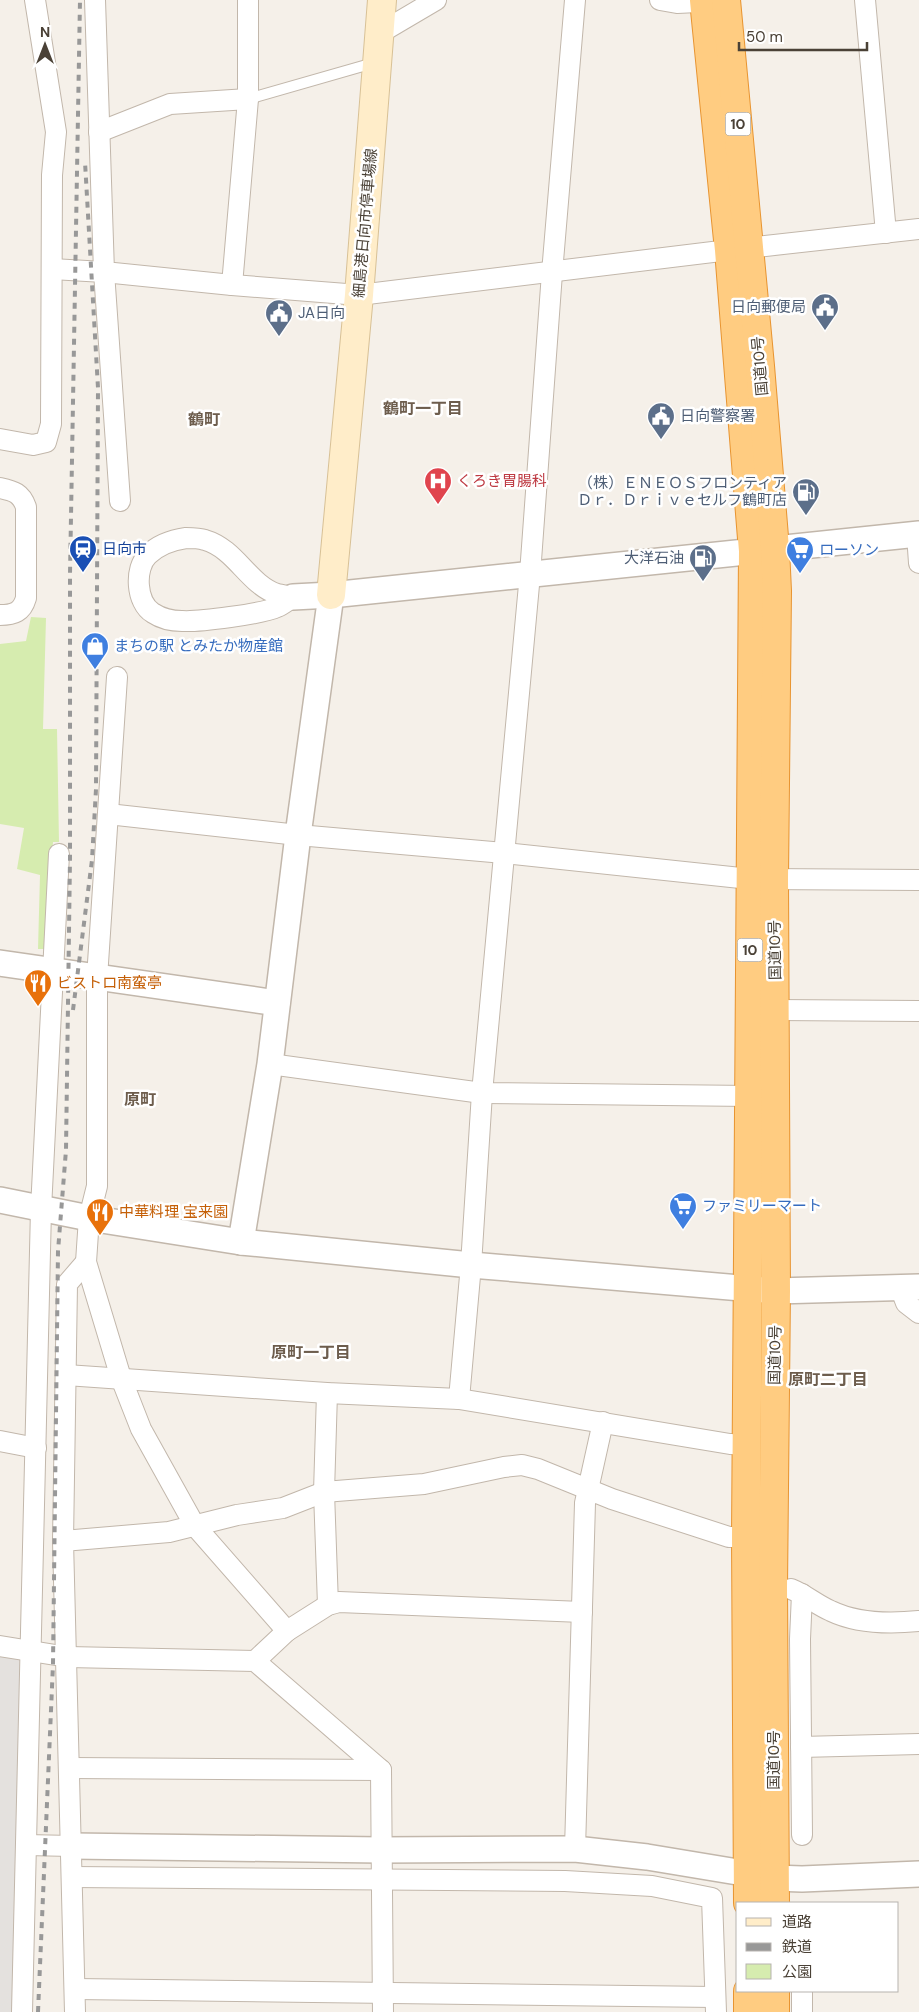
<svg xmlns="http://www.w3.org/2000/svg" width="919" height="2012" viewBox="0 0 919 2012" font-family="'DM Sans','Noto Sans JP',sans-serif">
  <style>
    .green { fill: #d6ecaf }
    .parking { fill: #e4e1de }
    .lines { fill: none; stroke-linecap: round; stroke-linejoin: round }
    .service-casing { stroke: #c2b7ab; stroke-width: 12 }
    .minor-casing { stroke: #c2b7ab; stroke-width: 22 }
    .tertiary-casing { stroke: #c2b7ab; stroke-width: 28 }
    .secondary-casing { stroke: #d8c196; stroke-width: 30 }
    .trunk-casing { stroke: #e89430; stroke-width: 30 }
    .service { stroke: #fff; stroke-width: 10 }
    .minor { stroke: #fff; stroke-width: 20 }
    .tertiary { stroke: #fff; stroke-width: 25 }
    .secondary { stroke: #ffedc9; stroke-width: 28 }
    .trunk { stroke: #ffcc81; stroke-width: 28 }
    .rail { stroke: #989898; stroke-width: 4; stroke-dasharray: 6 6; stroke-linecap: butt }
    .labels { text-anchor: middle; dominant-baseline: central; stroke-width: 5; stroke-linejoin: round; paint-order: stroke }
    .shield { fill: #fff; stroke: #807a72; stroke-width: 1 }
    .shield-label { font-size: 14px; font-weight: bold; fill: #4a4136 }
    .street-label { font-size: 15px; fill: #4a4136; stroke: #fff }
    .service-label { font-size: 15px; fill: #4e5e75; stroke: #fff; text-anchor: end }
    .health-label { font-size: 15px; fill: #be3a42; stroke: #fff; text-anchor: start }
    .transit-label { font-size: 15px; fill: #164399; stroke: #fff; text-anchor: start }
    .shop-label { font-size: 15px; fill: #366cbe; stroke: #fff; text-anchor: start }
    .food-label { font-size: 15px; fill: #c56008; stroke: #fff; text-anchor: start }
    .neighbourhood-label { font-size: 16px; font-weight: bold; fill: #6d5d4d; stroke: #fff }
  </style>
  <rect width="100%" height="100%" fill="#f5f0e9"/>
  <polygon class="green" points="31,617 46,618 43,729 57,729 59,842 53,842 46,949 38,949 40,875 17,869 24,828 0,824 0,644 26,641"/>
  <polygon class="parking" points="0,1656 30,1661 20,2012 0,2012"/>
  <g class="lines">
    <g class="service-casing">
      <polyline id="service" points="248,99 377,62"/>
    </g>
    <g class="minor-casing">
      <g id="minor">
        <polyline points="95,0 104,272 232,285 359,295 729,250"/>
        <polyline points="660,0 677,3 718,1"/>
        <polyline points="865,0 886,233"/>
        <polyline points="380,33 436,0"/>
        <polyline points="99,132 170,104 248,99"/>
        <polyline points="747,248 919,229"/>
        <polyline points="52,269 104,272 120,501"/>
        <polyline points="232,285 248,99 248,0"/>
        <polyline points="0,439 33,445 46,442 51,424 52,175 56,132 35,0"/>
        <path d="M0 488C14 491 21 493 26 507V598C22 612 14 615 0 615"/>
        <polyline points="917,534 919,563"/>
        <path d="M186 538C192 538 199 538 205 540 236 549 248 584 277 594 282 595 288 596 293 597 288 600 283 605 277 607 263 614 198 622 182 621 172 621 162 619 153 613 136 603 134 568 148 555 159 544 172 540 186 538Z"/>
        <polyline points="117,677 97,978 97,1186 89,1218 86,1262 121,1378 141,1429 195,1526 287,1631 328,1605 339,1602 582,1612"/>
        <polyline points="108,814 298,835 504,853 750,879 919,880"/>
        <polyline points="775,1010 919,1011"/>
        <polyline points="270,1064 482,1093 750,1096"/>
        <polyline points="900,1287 906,1303 919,1313"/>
        <polyline points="66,1375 327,1393 459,1399 730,1444 747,1445"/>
        <polyline points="327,1393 324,1492 328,1605"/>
        <polyline points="459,1399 471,1265 482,1093 530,574 552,273 575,0"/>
        <polyline points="0,1441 36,1448"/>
        <polyline points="63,1541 67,1284 86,1262"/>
        <path d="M791 1589C806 1595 817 1605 831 1611 858 1624 890 1624 919 1621"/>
        <polyline points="802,1594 800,1639 802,1835"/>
        <polyline points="0,1646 68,1657 255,1661 381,1770 383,2012"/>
        <polyline points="255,1661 287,1631"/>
        <polyline points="801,1747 919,1744"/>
        <polyline points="70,1768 381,1770"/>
        <polyline points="26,1845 72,1846"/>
        <polyline points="575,1849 585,1503 603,1422"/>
        <polyline points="72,1877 565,1881 652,1886 712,1898 716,2012"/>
        <polyline points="75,1989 715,1997"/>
        <polyline points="22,2012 41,1209 59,854"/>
        <polyline points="75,2012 63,1541 169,1532 237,1515 283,1508 324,1492 424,1484 504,1467 522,1465 538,1469 612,1499 729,1537 746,1537"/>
        <polyline points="802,2012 802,1991"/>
      </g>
    </g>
    <g class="tertiary-casing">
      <g id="tertiary">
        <polyline points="293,597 331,595 919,534"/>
        <polyline points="0,963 277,1003"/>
        <polyline points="0,1200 89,1218 241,1242 471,1265 776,1291 919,1287"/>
        <polyline points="241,1242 270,1064 298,835 331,595"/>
        <polyline points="72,1846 381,1850 575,1849 647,1857 774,1878 802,1879 919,1874"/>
      </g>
    </g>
    <g class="secondary-casing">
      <polyline id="secondary" points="331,595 359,295 382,0"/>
    </g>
    <g class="trunk-casing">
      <g id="trunk">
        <polyline points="704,0 729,250 753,551 746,1537 748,1903"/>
        <polyline points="726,0 760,366 775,549 777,591 774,879 776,1291 773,1587 775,1903"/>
        <polyline points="748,1991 748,2012"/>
        <polyline points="775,1991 775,2012"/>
      </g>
    </g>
    <use href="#service" class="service"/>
    <use href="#minor" class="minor"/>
    <use href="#tertiary" class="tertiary"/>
    <use href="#secondary" class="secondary"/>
    <use href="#trunk" class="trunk"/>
    <g class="rail">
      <polyline points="73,1010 92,860 96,789 98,388 85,162"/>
      <polyline points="38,2012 53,1664 58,1251 66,1150 70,858 70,574 80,0"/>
    </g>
  </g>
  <defs>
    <g id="civic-pin" transform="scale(1.4375)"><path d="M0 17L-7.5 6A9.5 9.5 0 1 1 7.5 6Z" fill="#5c6f8a" stroke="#fff"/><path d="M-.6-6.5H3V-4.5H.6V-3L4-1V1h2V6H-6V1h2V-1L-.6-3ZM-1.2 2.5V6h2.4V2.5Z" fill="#fff"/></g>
    <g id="hospital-pin" transform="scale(1.4375)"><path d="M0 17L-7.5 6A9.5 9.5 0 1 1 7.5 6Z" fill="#e0444e" stroke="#fff"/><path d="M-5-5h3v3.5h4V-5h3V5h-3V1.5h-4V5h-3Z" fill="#fff"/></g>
    <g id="fuel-pin" transform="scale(1.4375)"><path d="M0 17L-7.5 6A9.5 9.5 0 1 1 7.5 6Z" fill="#5c6f8a" stroke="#fff"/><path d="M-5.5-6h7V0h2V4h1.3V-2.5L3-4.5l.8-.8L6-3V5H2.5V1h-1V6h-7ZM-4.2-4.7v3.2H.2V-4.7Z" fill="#fff"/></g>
    <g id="station-pin" transform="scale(1.4375)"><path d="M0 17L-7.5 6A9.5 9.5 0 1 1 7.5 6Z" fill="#1a4fb4" stroke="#fff"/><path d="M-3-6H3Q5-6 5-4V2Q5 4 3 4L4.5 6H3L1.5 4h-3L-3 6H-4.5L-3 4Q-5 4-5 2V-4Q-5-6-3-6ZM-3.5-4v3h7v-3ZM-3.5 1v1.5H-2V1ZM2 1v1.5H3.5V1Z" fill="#fff"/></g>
    <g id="supermarket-pin" transform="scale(1.4375)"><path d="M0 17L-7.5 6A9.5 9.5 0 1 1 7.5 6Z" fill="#3f7fe0" stroke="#fff"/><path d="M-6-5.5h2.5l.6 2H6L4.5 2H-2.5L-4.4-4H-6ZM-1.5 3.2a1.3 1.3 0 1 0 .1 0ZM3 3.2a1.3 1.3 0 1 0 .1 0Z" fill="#fff"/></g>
    <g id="shop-pin" transform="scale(1.4375)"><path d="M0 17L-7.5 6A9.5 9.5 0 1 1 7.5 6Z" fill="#3f7fe0" stroke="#fff"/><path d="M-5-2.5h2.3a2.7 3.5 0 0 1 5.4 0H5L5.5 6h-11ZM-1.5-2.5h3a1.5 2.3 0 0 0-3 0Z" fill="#fff"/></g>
    <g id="restaurant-pin" transform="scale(1.4375)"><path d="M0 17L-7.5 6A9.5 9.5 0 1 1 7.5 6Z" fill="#e8710a" stroke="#fff"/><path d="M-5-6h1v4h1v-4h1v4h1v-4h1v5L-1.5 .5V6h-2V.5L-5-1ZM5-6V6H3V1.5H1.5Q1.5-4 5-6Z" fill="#fff"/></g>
  </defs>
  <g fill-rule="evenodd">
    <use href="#civic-pin" x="825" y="307"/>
    <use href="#civic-pin" x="279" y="313"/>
    <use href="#civic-pin" x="661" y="416"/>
    <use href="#hospital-pin" x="438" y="481"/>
    <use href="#fuel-pin" x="806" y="492"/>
    <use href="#station-pin" x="83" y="549"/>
    <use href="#supermarket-pin" x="800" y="550"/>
    <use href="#fuel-pin" x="703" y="558"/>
    <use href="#shop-pin" x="95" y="646"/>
    <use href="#restaurant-pin" x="38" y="983"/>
    <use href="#supermarket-pin" x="683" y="1206"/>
    <use href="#restaurant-pin" x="100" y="1212"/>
  </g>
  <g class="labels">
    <g class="shield">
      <rect x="725.5" y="112.5" width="25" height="23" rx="4"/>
      <rect x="737.5" y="938.5" width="25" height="23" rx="4"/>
    </g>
    <g class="shield-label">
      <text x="738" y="124">10</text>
      <text x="750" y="950">10</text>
    </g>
    <g class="street-label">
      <text transform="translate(365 223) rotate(-85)">細島港日向市停車場線</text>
      <text transform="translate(760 366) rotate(-95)">国道10号</text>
      <text transform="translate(775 950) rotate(-91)">国道10号</text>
      <text transform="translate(775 1355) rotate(-89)">国道10号</text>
      <text transform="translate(774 1760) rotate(-90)">国道10号</text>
    </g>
    <g class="service-label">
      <text x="806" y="307">日向郵便局</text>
      <text x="298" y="313" text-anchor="start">JA日向</text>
      <text x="680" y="416" text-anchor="start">日向警察署</text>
      <text x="787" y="483">（株）ＥＮＥＯＳフロンティア<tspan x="787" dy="17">Ｄｒ．Ｄｒｉｖｅセルフ鶴町店</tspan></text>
      <text x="684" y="558">大洋石油</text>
    </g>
    <g class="health-label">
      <text x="457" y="481">くろき胃腸科</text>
    </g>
    <g class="transit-label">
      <text x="102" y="549">日向市</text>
    </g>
    <g class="shop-label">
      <text x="819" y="550">ローソン</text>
      <text x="114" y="646">まちの駅 とみたか物産館</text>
      <text x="702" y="1206">ファミリーマート</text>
    </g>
    <g class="food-label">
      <text x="57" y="983">ビストロ南蛮亭</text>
      <text x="119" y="1212">中華料理 宝来園</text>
    </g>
    <g class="neighbourhood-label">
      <text x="423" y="408">鶴町一丁目</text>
      <text x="204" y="419">鶴町</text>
      <text x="140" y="1099">原町</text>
      <text x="311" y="1352">原町一丁目</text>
      <text x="828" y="1379">原町二丁目</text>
    </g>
  </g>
  <rect x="736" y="1902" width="162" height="90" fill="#ffffff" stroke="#b7b3af"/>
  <rect x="746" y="1918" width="25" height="8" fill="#ffedc9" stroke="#b7b3af"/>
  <text x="782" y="1927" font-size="15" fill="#4a4136">道路</text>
  <rect x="746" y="1943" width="25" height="8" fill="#989898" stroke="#b7b3af"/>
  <text x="782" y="1952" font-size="15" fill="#4a4136">鉄道</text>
  <rect x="746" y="1964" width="25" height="15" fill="#d6ecaf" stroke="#b7b3af"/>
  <text x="782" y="1977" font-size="15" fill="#4a4136">公園</text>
  <g transform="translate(45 45)" stroke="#ffffff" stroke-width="4" paint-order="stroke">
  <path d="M0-4L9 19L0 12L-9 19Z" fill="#4a4136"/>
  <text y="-8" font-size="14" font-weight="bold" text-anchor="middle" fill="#4a4136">N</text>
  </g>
  <path d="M739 42v8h128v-8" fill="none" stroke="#4a4136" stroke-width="2.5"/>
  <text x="746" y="42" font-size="15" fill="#4a4136" stroke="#ffffff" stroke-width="4" paint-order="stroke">50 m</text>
</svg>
